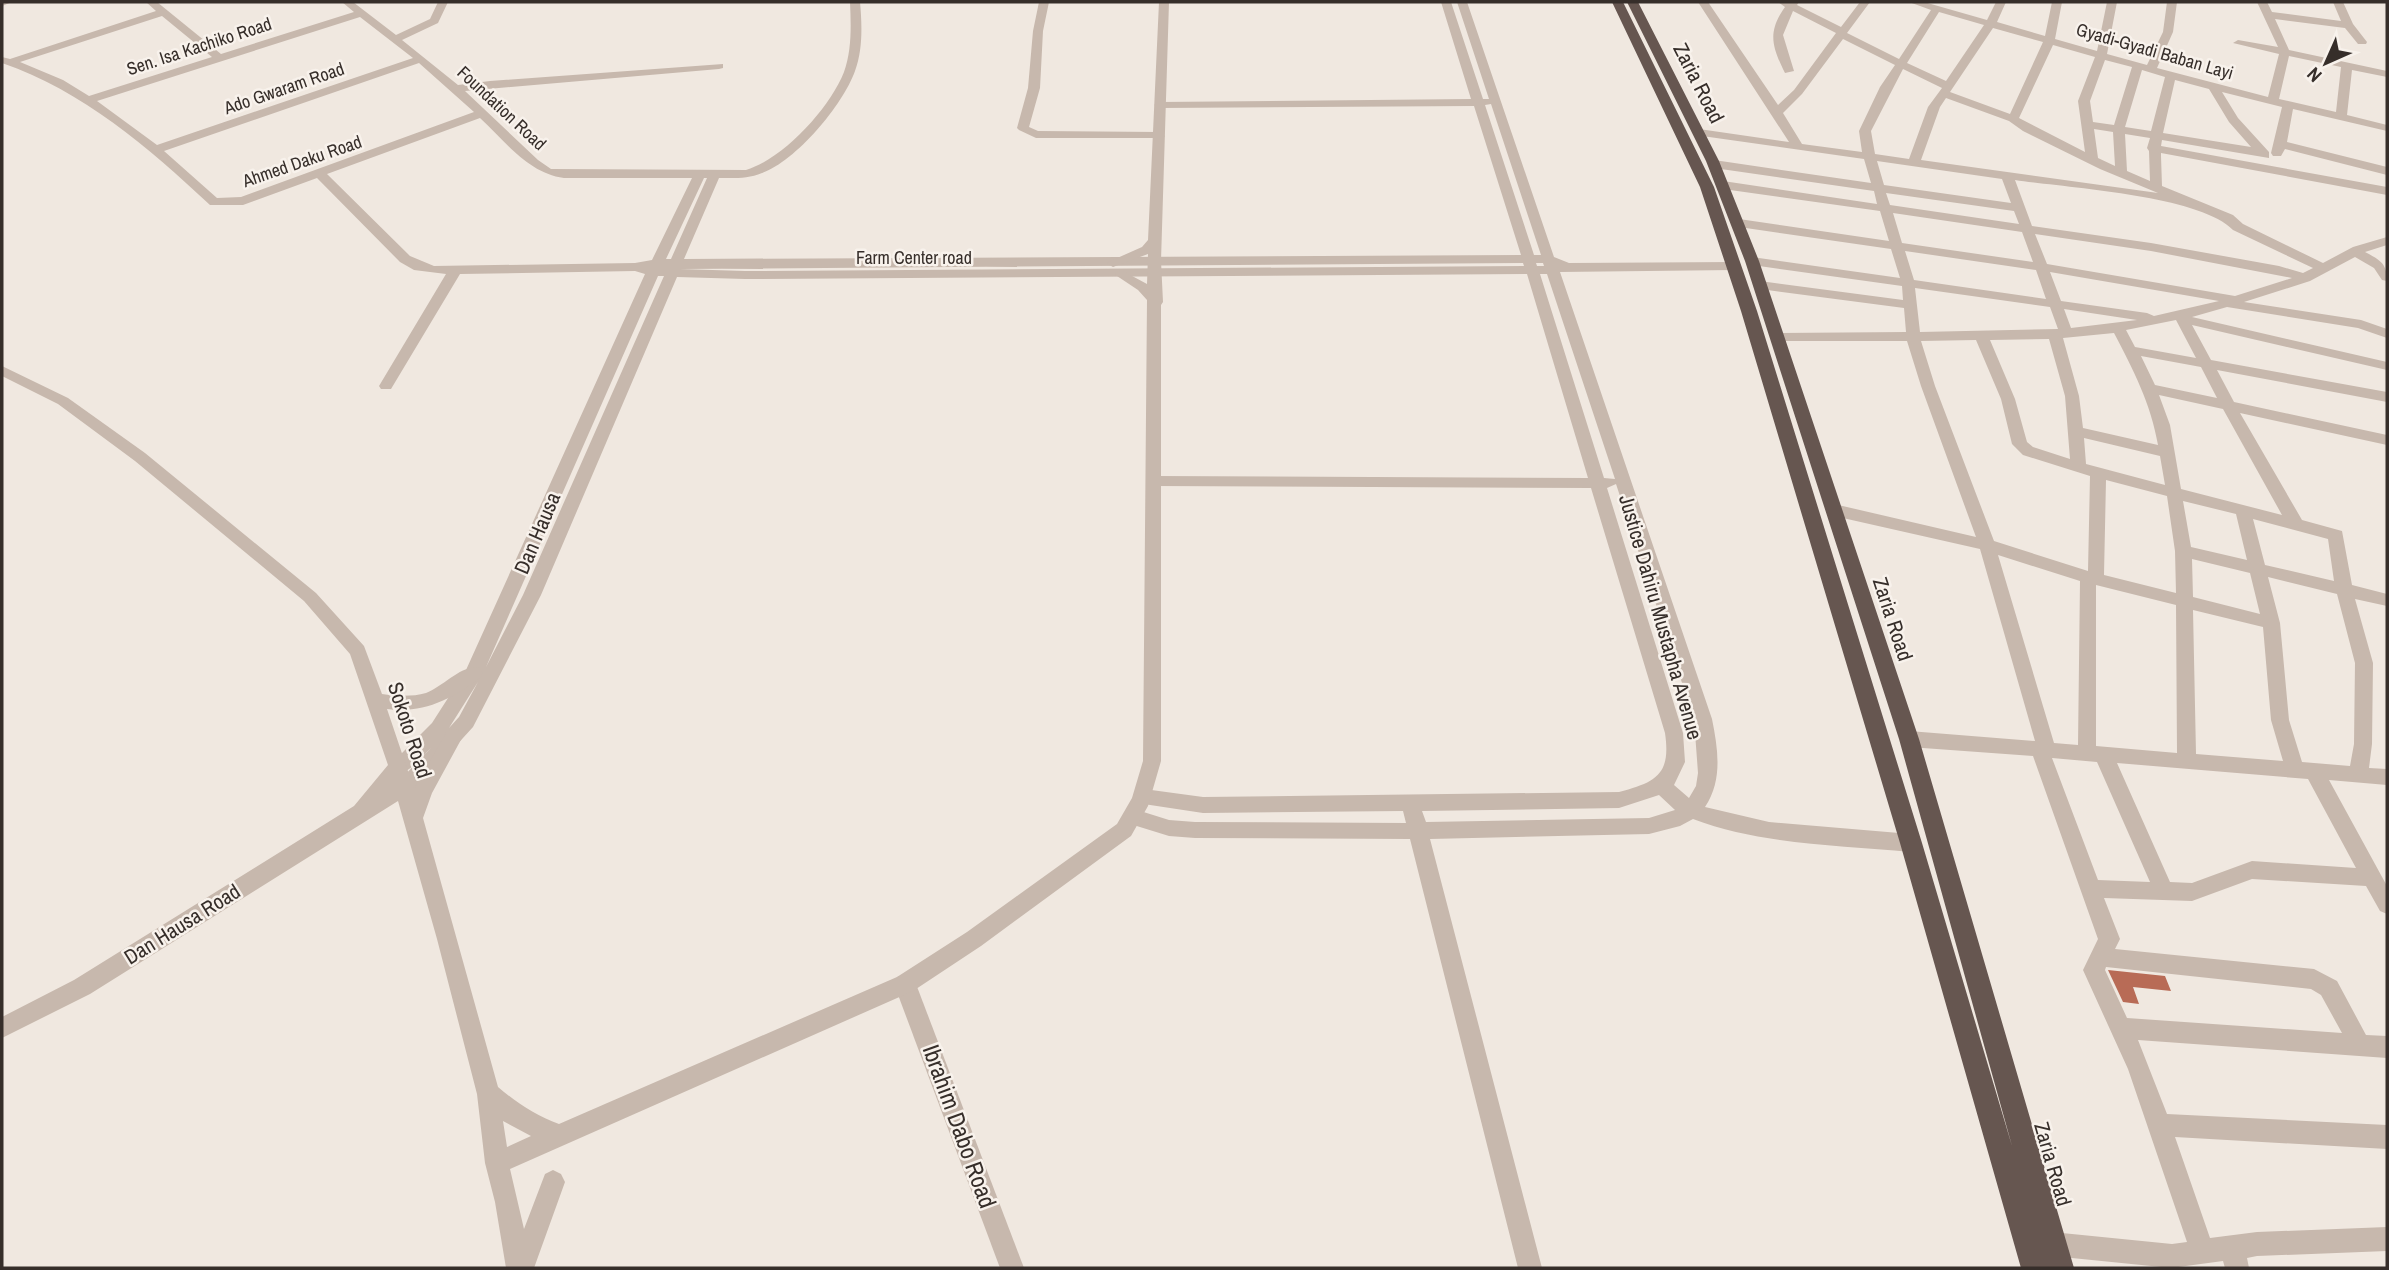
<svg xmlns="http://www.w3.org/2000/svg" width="2389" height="1270" viewBox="0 0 2389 1270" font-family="'Archivo Narrow',sans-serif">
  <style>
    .building { fill: #b86b56 }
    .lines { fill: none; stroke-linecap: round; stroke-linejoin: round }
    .minor { fill: #c7b8ad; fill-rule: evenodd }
    .tertiary { fill: #c7b8ad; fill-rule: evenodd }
    .trunk { fill: #665650; fill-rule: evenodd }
    .labels { text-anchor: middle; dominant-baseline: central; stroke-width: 5; stroke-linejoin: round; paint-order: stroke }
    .far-street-label { font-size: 18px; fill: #362e2a; stroke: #f8f2ec }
    .street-label { font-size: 21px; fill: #362e2a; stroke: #f8f2ec }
    .near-street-label { font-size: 24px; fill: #362e2a; stroke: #f8f2ec }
  </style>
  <rect width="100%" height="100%" fill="#f0e8e0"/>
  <polygon class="building" points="2108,970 2165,976 2171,991 2133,987 2139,1004 2123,1002"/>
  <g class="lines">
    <g class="minor">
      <polygon points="2,2 12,2 2,6"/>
      <path d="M146 2H157L221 54 354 12 342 2H353L396 35 430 19 438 2H448L438 23 402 40 458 85 490 81 723 64V68L719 69 465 91 538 160 551 169 746 170C783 159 830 108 844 72 852 50 851 25 850 2H860C862 24 863 50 855 71 843 105 796 161 762 173 748 179 734 178 719 178L684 259 1521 255 1474 106 1160 108 1154 105 1160 102 1471 99 1441 2H1451L1483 99H1489L1457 2H1467L1554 257 1569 263 1734 262 1741 266 1734 270 1560 272 1712 719C1718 749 1723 780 1705 807L1769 822 1911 834 1918 837 1921 843 1918 849 1911 852C1838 845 1762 845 1693 819L1680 826 1649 834 1430 839 1542 1268H1518L1410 839 1195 838 1169 836 1127 823 1124 817 1127 811 1134 809 1169 820 1195 822 1406 823 1403 811 1203 813 1137 803 1134 797 1137 791 1144 789 1203 797 1619 792C1657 782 1671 774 1665 733L1591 488 1154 486 1146 481 1154 476 1588 478 1527 274 745 279 677 277 541 595 473 727 412 794 405 796 398 794 395 788 398 782 431 748C420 758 407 778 391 773L388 767 432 723 466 670 645 274 635 271 460 274 391 389H381L379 386 446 274 414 270 400 262 317 178 243 205H210C148 147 83 91 2 63V57L10 59 156 11ZM162 16 212 57 89 96 63 80 20 62ZM360 17 413 58 157 145 97 101ZM419 63 474 112 241 197 217 198 164 151ZM1491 104 1541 255H1534L1485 105ZM480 118C506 142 528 173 564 178H692L652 260 635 263 434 266 410 256 327 174ZM704 178H707L671 259H666ZM1523 263 1524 266 745 271 680 269ZM1536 263H1543L1544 266H1537ZM1540 274H1547L1615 479 1604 478ZM658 276H664L523 595 486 667ZM1616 484 1694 719 1698 773 1696 786 1689 798 1674 785 1685 762 1683 733 1607 488ZM478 682 459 717 449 728ZM1659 795 1675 810 1649 818 1426 822 1422 811 1619 808Z"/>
      <polygon points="1039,2 1049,2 1043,31 1040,88 1029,127 1038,131 1159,132 1165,136 1163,138 1036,138 1019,130 1017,128 1028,88 1033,31"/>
      <path d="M1698 2H1708L1778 105 1794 90 1836 33 1793 11 1783 35 1794 71 1785 73C1772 47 1767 32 1785 7L1778 2H1799L1797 5 1841 27 1860 2H1870L1847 33 1899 59 1931 10 1909 2H1924L1987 20 1996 2H2006L1997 22 2045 36 2052 2H2062L2055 39 2097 51 2107 2H2117L2107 54 2147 65 2163 32 2167 2H2177L2173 32 2157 68 2268 97 2279 54 2233 43 2238 40 2278 47 2257 2H2267L2272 12 2341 21 2333 2H2343L2353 24 2367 42 2366 44H2358L2345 28 2275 19 2289 50 2387 71V77L2352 70 2347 115 2387 125V131L2293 109 2287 142 2387 167V175L2285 149 2281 156H2273L2271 153 2282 107 2222 92 2238 118 2269 152V158L2162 140 2161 146 2387 187V195L2161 153V156L2162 186 2233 215 2243 224 2323 263 2353 247 2387 237V245L2365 252C2380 260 2387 263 2387 281L2382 280 2374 268 2355 257 2310 281 2244 302 2361 320 2387 329V338L2358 328 2227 307 2192 317 2387 362V370L2192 325 2211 360 2387 392V402L2217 370 2234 402 2387 435V445L2240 413 2302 520 2342 531 2352 585 2387 594V606L2355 599 2373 663 2372 744 2369 768 2387 769V785L2329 780 2387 886V914L2380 911 2366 886 2252 879 2192 901 2104 898 2120 939 2115 949 2314 969 2337 981 2366 1035 2387 1036V1058L2138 1040 2167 1114 2387 1125V1149L2175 1137 2210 1238 2257 1232 2387 1227V1251L2257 1256 2247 1258 2249 1268H2225L2223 1261 2171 1268 2052 1256 2043 1253 2040 1244 2043 1235 2052 1232 2172 1244 2187 1242 2128 1069 2083 970 2098 939 2033 756 1909 747 1902 744 1900 739 1902 734 1909 731 2035 741 1980 549 1834 516 1826 510 1834 504 1976 537 1921 386 1907 341H1777L1770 337 1777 333 1906 332 1904 308 1760 289 1753 285 1760 281 1903 300 1902 286 1752 265 1745 261 1752 257 1900 278 1891 249 1739 227 1733 223 1739 219 1889 241 1880 211 1723 189 1717 185 1723 181 1877 204 1874 191 1714 168 1708 164 1714 160 1871 183 1864 159 1695 135 1693 133 1699 129 1789 142ZM1939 12 1984 25 1946 81 1907 63ZM1993 28 2043 42 2010 114 1950 92ZM1843 39 1895 65 1880 87 1859 131 1862 152 1802 144 1783 113 1802 94ZM2053 45 2095 57 2078 101 2085 152 2019 118ZM2289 56 2341 67 2336 112 2279 99ZM2105 60 2132 67 2114 125 2093 122 2090 101ZM1903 69 1942 88 1928 107 1909 159 1875 154 1871 131ZM2142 70 2165 77 2151 131 2125 127ZM2175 80 2209 89 2229 122 2251 147 2163 133ZM1946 98 2009 121 2023 131 2100 169 2158 193 1921 160 1940 107ZM2094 129 2113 132 2115 166 2098 158ZM2125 134 2150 138 2147 148 2149 151 2150 181 2127 171ZM1877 161 2002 179 2011 203 1884 185ZM2015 180C2066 188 2199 195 2233 230L2313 268 2303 273 2279 266 2151 243 2032 226ZM1886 193 2014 211 2019 224 1890 205ZM1893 213 2022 232 2033 262 1902 243ZM2035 234 2151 251 2292 278 2235 296 2047 264ZM1905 251 2036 270 2046 299 1914 280ZM2050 272 2219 301 2154 316 2147 313 2061 301ZM1915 288 2050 307 2058 329 1920 332ZM2064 309 2137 320 2071 328ZM2176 320 2196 358 2135 347 2126 330ZM2114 333C2133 369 2151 404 2158 445L2083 428 2079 396 2063 338ZM2049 339 2065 396 2070 459 2033 447 2027 442 2015 399 1990 340ZM1976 340 2001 399 2012 444 2023 455 2090 476 2088 571 1994 541 1935 386 1921 341ZM2141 356 2201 367 2217 398 2155 385ZM2159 395 2223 409 2282 515 2181 489 2170 425ZM2084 438 2160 456 2165 485 2086 464ZM2106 480 2167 496 2175 551 2176 593 2104 575ZM2183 501 2236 514 2247 560 2191 547ZM2253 519 2328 539 2334 581 2265 565ZM1998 555 2080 581 2078 745 2054 743ZM2192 559 2250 573 2260 614 2193 597ZM2268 577 2337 594 2355 663 2354 744 2350 766 2302 762 2289 720 2280 623ZM2096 585 2176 605 2177 753 2096 746ZM2193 610 2263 627 2271 720 2283 761 2196 754ZM2052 758 2097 762 2150 882 2098 880ZM2117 763 2308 779 2356 868 2252 861 2192 883 2170 882ZM2106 967 2311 989 2321 995 2342 1033 2127 1018 2105 970Z"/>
      <polygon points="905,974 913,977 916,984 1024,1268 1000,1268 894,984 897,977"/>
    </g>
    <path class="tertiary" d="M1159 2H1169L1161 261 1163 302 1161 305V761L1148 806 1131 836 981 946 913 991 510 1169 524 1229 545 1174 553 1170 561 1174 565 1182 534 1268H506L495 1202 485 1163 477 1094 437 939 398 801 90 994 2 1038V1017L74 980 354 806 388 765 350 654 304 601 135 461 58 404 2 376V366L68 398 145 453 316 593 364 646 382 694C396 696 412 697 426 693 443 687 463 663 480 668L483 673 480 678C452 699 423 714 387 709L414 789 447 731 454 728 461 731 463 736 432 793 423 818 498 1087C517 1103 536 1116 559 1124L897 977 967 932 1117 824 1132 798 1143 761 1147 300 1138 290 1114 274 1121 270 1147 284 1148 254 1113 267 1106 263 1142 247 1148 240ZM503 1121 531 1136 507 1147Z"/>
    <polygon class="trunk" points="1612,2 1623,2 1714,187 1757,311 1922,843 2012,1146 1899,739 1745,261 1706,161 1627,2 1638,2 1719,161 1759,261 1919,739 2074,1268 2021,1268 1900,843 1741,311 1700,187"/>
  </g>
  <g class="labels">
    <g class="far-street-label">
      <text transform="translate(199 46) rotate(-18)">Sen. Isa Kachiko Road</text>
      <text transform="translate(2155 51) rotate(16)">Gyadi-Gyadi Baban Layi</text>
      <text transform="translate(284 88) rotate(-19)">Ado Gwaram Road</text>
      <text transform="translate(502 108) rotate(43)">Foundation Road</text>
      <text transform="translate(302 161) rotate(-19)">Ahmed Daku Road</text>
      <text x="914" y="257">Farm Center road</text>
    </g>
    <g class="street-label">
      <text transform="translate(1699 83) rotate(63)">Zaria Road</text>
      <text transform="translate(537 533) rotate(-67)">Dan Hausa</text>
      <text transform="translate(1661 617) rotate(74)">Justice Dahiru Mustapha Avenue</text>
      <text transform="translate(1893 619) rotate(72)">Zaria Road</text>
      <text transform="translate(410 730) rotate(72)">Sokoto Road</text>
      <text transform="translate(182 924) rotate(-32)">Dan Hausa Road</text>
      <text transform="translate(2053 1164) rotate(74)">Zaria Road</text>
    </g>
    <g class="near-street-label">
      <text transform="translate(960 1126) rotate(70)">Ibrahim Dabo Road</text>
    </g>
  </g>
  <rect width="2389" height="1270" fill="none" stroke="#362e2a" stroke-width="7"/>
  <g transform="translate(2326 63) rotate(225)" stroke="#f8f2ec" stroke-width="5" paint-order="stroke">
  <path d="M0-5L12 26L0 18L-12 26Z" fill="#362e2a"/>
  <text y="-10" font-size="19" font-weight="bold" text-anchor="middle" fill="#362e2a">N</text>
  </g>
</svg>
